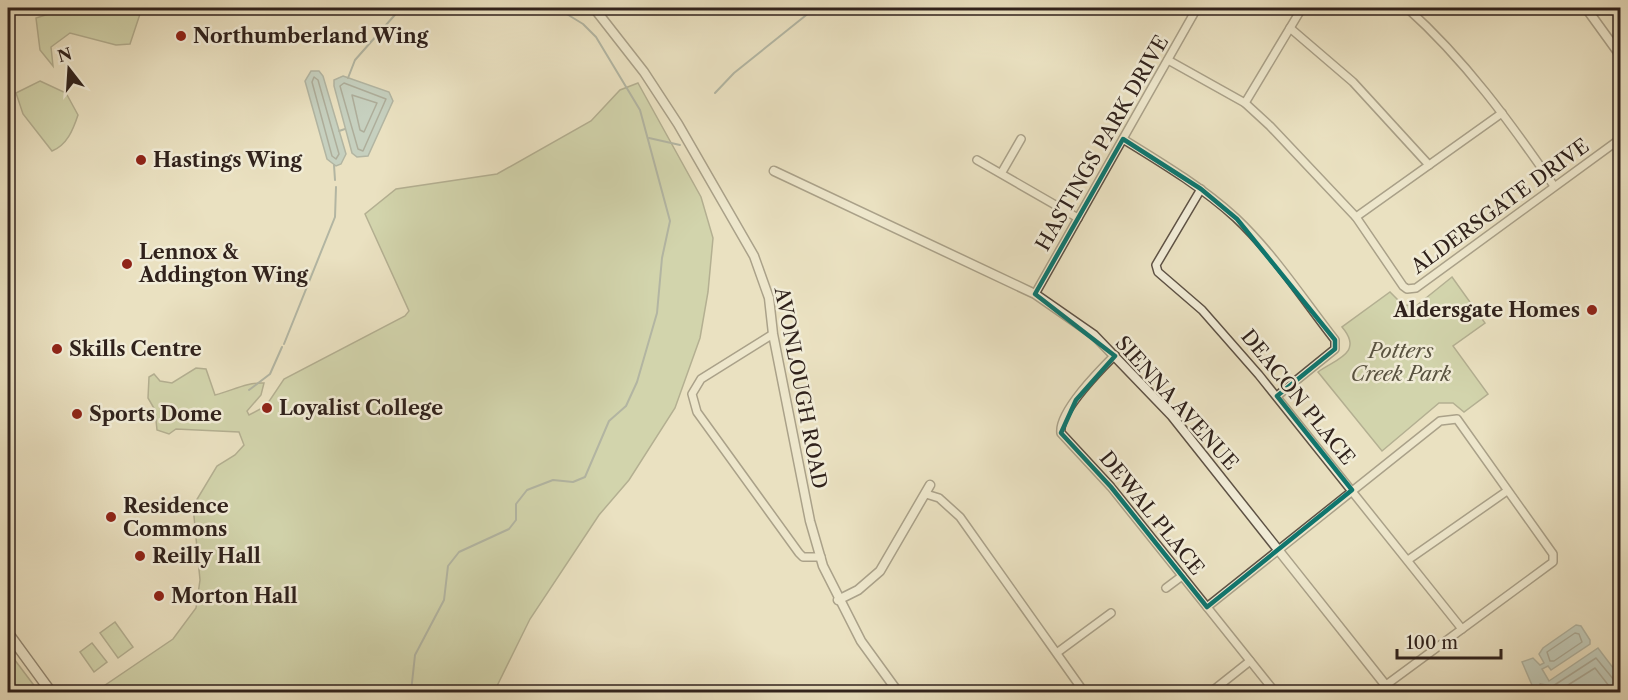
<svg xmlns="http://www.w3.org/2000/svg" width="1628" height="700" viewBox="0 0 1628 700" font-family="'Libre Caslon Text',serif">
  <style>
    .green { fill: #b6c393; stroke: #737258; stroke-width: 1.5 }
    .water { fill: #9bbbbc; stroke: #707e7c; stroke-width: 1.5 }
    .lines { fill: none; stroke-linecap: round; stroke-linejoin: round }
    .shore { stroke: #666e6c; stroke-width: 1.5 }
    .stream { stroke: #707e7c; stroke-width: 2 }
    .minor-casing { stroke: #5e5245; stroke-width: 10 }
    .tertiary-casing { stroke: #5e5245; stroke-width: 11 }
    .secondary-casing { stroke: #30221c; stroke-width: 12 }
    .minor { stroke: #f1ecd7; stroke-width: 7 }
    .tertiary { stroke: #f1ecd7; stroke-width: 8 }
    .secondary { stroke: #f1ecd7; stroke-width: 9 }
    .marked { fill: none; stroke: #0f766e; stroke-width: 4.5; stroke-linejoin: round }
    .poi-dot { fill: #8f2418; stroke: #f1ecd7; stroke-width: 2 }
    .labels { text-anchor: middle; dominant-baseline: central; stroke-width: 5; stroke-linejoin: round; paint-order: stroke }
    .poi-label { font-size: 20px; font-weight: bold; fill: #30221c; stroke: #f1ecd7; text-anchor: start }
    .street-label { font-size: 20px; fill: #30221c; stroke: #f1ecd7 }
    .park-label { font-size: 20px; font-style: italic; fill: #585240; stroke: #f1ecd7 }
  </style>
  <rect width="100%" height="100%" fill="#eae1c1"/>
  <filter id="stains"><feTurbulence type="fractalNoise" baseFrequency=".00333" numOctaves="4"/><feColorMatrix values="0 0 0 0 .2 0 0 0 0 .09 0 0 0 0 .02 0 0 0 .5 -.17"/></filter>
  <radialGradient id="worn" r=".72"><stop offset=".6" stop-color="#630" stop-opacity="0"/><stop offset="1" stop-color="#630" stop-opacity=".3"/></radialGradient>
  <g class="green">
    <polygon points="68,8 142,8 130,44 116,45 70,33 51,47 53,66 40,50 36,18"/>
    <path d="M40 81 66 93 78 115C73 130 67 145 52 151L23 114 16 93Z"/>
    <path d="M638 83 701 197 713 238 708 292 700 338 675 408 629 480 599 515 530 619 494 692H95L173 639 196 608 200 580 193 506 217 466 235 455 244 445 239 432 176 429 169 434 157 430 155 410 148 398 149 377 154 374 160 381 172 383 196 368 206 369 215 395C232 391 246 382 264 383L261 395 247 411 249 415 266 406 284 379 405 316 409 311 365 214 396 189 497 174 591 121 620 90Z"/>
    <path d="M1452 277 1485 323 1453 346 1488 394 1464 412 1453 403H1439L1382 451 1318 372C1333 360 1365 354 1342 327L1390 292 1403 305 1416 306Z"/>
    <polygon points="115,622 133,647 118,658 100,633"/>
    <polygon points="92,643 107,662 94,672 80,652"/>
    <polygon points="8,651 39,692 8,692"/>
  </g>
  <g class="water">
    <polygon points="311,71 319,71 323,76 346,154 341,164 336,166 327,159 305,81"/>
    <polygon points="343,76 389,92 393,101 368,156 357,157 352,153 334,86 334,80"/>
    <polygon points="1576,625 1581,626 1590,640 1590,644 1551,670 1548,666 1542,669 1549,681 1598,648 1617,673 1620,692 1535,692 1522,662 1533,658 1540,665 1544,663 1539,654 1543,648"/>
  </g>
  <g class="lines">
    <g class="shore">
      <polygon points="314,77 318,80 339,154 336,159 332,156 312,82"/>
      <polygon points="344,83 386,99 363,151 358,149 340,86"/>
      <polygon points="352,95 377,103 364,132 360,130"/>
      <polygon points="1575,633 1579,634 1582,642 1554,661 1550,661 1547,652"/>
      <polyline points="1540,692 1540,684 1553,686 1596,658 1614,680 1620,682"/>
      <polyline points="1557,692 1595,668 1609,686 1620,689"/>
    </g>
    <g class="stream">
      <polyline points="348,78 355,60 401,8"/>
      <polyline points="715,93 734,73 815,8"/>
      <polyline points="339,131 345,129"/>
      <polyline points="649,138 680,145"/>
      <polyline points="334,165 335,180"/>
      <polyline points="284,344 335,217 336,187"/>
      <polyline points="249,390 270,374 282,347"/>
      <polyline points="411,692 415,655 444,600 448,566 459,552 509,529 516,520 516,504 527,490 553,480 573,482 585,477 609,421 626,406 637,382 657,313 662,258 670,221 640,110 596,37 583,24 557,8"/>
    </g>
    <g class="minor-casing">
      <g id="minor">
        <path d="M1407 8C1465 60 1510 122 1554 186"/>
        <polyline points="1290,28 1353,82 1429,165"/>
        <polyline points="1168,60 1245,103 1270,126 1356,217 1403,286 1407,289 1416,288 1620,139"/>
        <polyline points="1245,103 1302,8"/>
        <path d="M1123 139C1162 163 1202 187 1236 218 1274 254 1303 299 1335 340V349L1277 396"/>
        <polyline points="977,160 1078,218"/>
        <polyline points="1002,172 1021,139"/>
        <polyline points="1201,189 1156,265 1158,272 1202,310 1259,375 1462,629"/>
        <polyline points="1356,217 1502,113"/>
        <polyline points="1035,294 1197,8"/>
        <polyline points="773,334 701,379 692,394 697,412 799,553 803,557 821,557"/>
        <path d="M1115 355C1100 370 1058 412 1061 433L1111 487 1275 692"/>
        <polyline points="926,494 939,498 960,517 1084,692"/>
        <polyline points="1408,560 1507,491"/>
        <polyline points="1166,588 1182,576"/>
        <polyline points="1207,607 1440,421 1457,419 1553,554 1553,562 1386,685"/>
        <polyline points="1058,652 1111,613"/>
        <polyline points="1211,692 1250,661"/>
      </g>
    </g>
    <g class="tertiary-casing">
      <g id="tertiary">
        <polyline points="594,8 644,72 678,124 754,256 769,298 773,334 810,521 823,566 861,641 898,692"/>
        <polyline points="1586,8 1620,55"/>
        <polyline points="774,171 1035,294 1094,335 1172,416 1391,692"/>
        <polyline points="838,600 858,590 880,571 930,485"/>
      </g>
    </g>
    <g class="secondary-casing">
      <polyline id="secondary" points="8,633 51,692"/>
    </g>
    <use href="#minor" class="minor"/>
    <use href="#tertiary" class="tertiary"/>
    <use href="#secondary" class="secondary"/>
  </g>
  <path d="M0 0H1628V700H0ZM1123 139 1201 189 1237 219 1335 340V349L1277 396 1352 490 1207 607 1111 487 1061 433 1076 400 1115 356 1035 294Z" fill="#eae1c1" fill-opacity=".55" fill-rule="evenodd"/>
  <path class="marked" d="M1123 139 1201 189 1237 219 1335 340V349L1277 396 1352 490 1207 607 1111 487 1061 433 1076 400 1115 356 1035 294Z"/>
  <g class="poi-dot">
    <circle cx="181" cy="36" r="6"/>
    <circle cx="141" cy="160" r="6"/>
    <circle cx="127" cy="264" r="6"/>
    <circle cx="1592" cy="310" r="6"/>
    <circle cx="57" cy="349" r="6"/>
    <circle cx="267" cy="408" r="6"/>
    <circle cx="77" cy="414" r="6"/>
    <circle cx="111" cy="517" r="6"/>
    <circle cx="140" cy="556" r="6"/>
    <circle cx="159" cy="596" r="6"/>
  </g>
  <g class="labels">
    <g class="poi-label">
      <text x="193" y="36">Northumberland Wing</text>
      <text x="153" y="160">Hastings Wing</text>
      <text x="139" y="252">Lennox &amp;<tspan x="139" dy="23">Addington Wing</tspan></text>
      <text x="1580" y="310" text-anchor="end">Aldersgate Homes</text>
      <text x="69" y="349">Skills Centre</text>
      <text x="279" y="408">Loyalist College</text>
      <text x="89" y="414">Sports Dome</text>
      <text x="123" y="506">Residence<tspan x="123" dy="23">Commons</tspan></text>
      <text x="152" y="556">Reilly Hall</text>
      <text x="171" y="596">Morton Hall</text>
    </g>
    <g class="street-label">
      <text transform="translate(1102 143) rotate(-60)">HASTINGS PARK DRIVE</text>
      <text transform="translate(1500 206) rotate(-36)">ALDERSGATE DRIVE</text>
      <text transform="translate(801 388) rotate(79)">AVONLOUGH ROAD</text>
      <text transform="translate(1298 397) rotate(51)">DEACON PLACE</text>
      <text transform="translate(1177 403) rotate(48)">SIENNA AVENUE</text>
      <text transform="translate(1152 513) rotate(51)">DEWAL PLACE</text>
    </g>
    <g class="park-label">
      <text x="1401" y="351">Potters<tspan x="1401" dy="23">Creek Park</tspan></text>
    </g>
  </g>
  <rect width="1628" height="700" fill="none" stroke="#eae1c1" stroke-width="30"/>
  <rect x="9" y="9" width="1610" height="682" fill="none" stroke="#30221c" stroke-width="3"/>
  <rect x="15" y="15" width="1598" height="670" fill="none" stroke="#30221c" stroke-width="1.5"/>
  <g transform="translate(69 69) rotate(343)" stroke="#f1ecd7" stroke-width="4.5" paint-order="stroke">
  <path d="M0-4.5L10 22L0 15L-10 22Z" fill="#30221c"/>
  <text y="-9" font-size="16" font-weight="bold" text-anchor="middle" fill="#30221c">N</text>
  </g>
  <path d="M1397 649v9h104v-9" fill="none" stroke="#30221c" stroke-width="3"/>
  <text x="1406" y="649" font-size="18" fill="#30221c" stroke="#f1ecd7" stroke-width="4.5" paint-order="stroke">100 m</text>
  <rect width="100%" height="100%" filter="url(#stains)"/>
  <rect width="100%" height="100%" fill="url(#worn)"/>
</svg>
